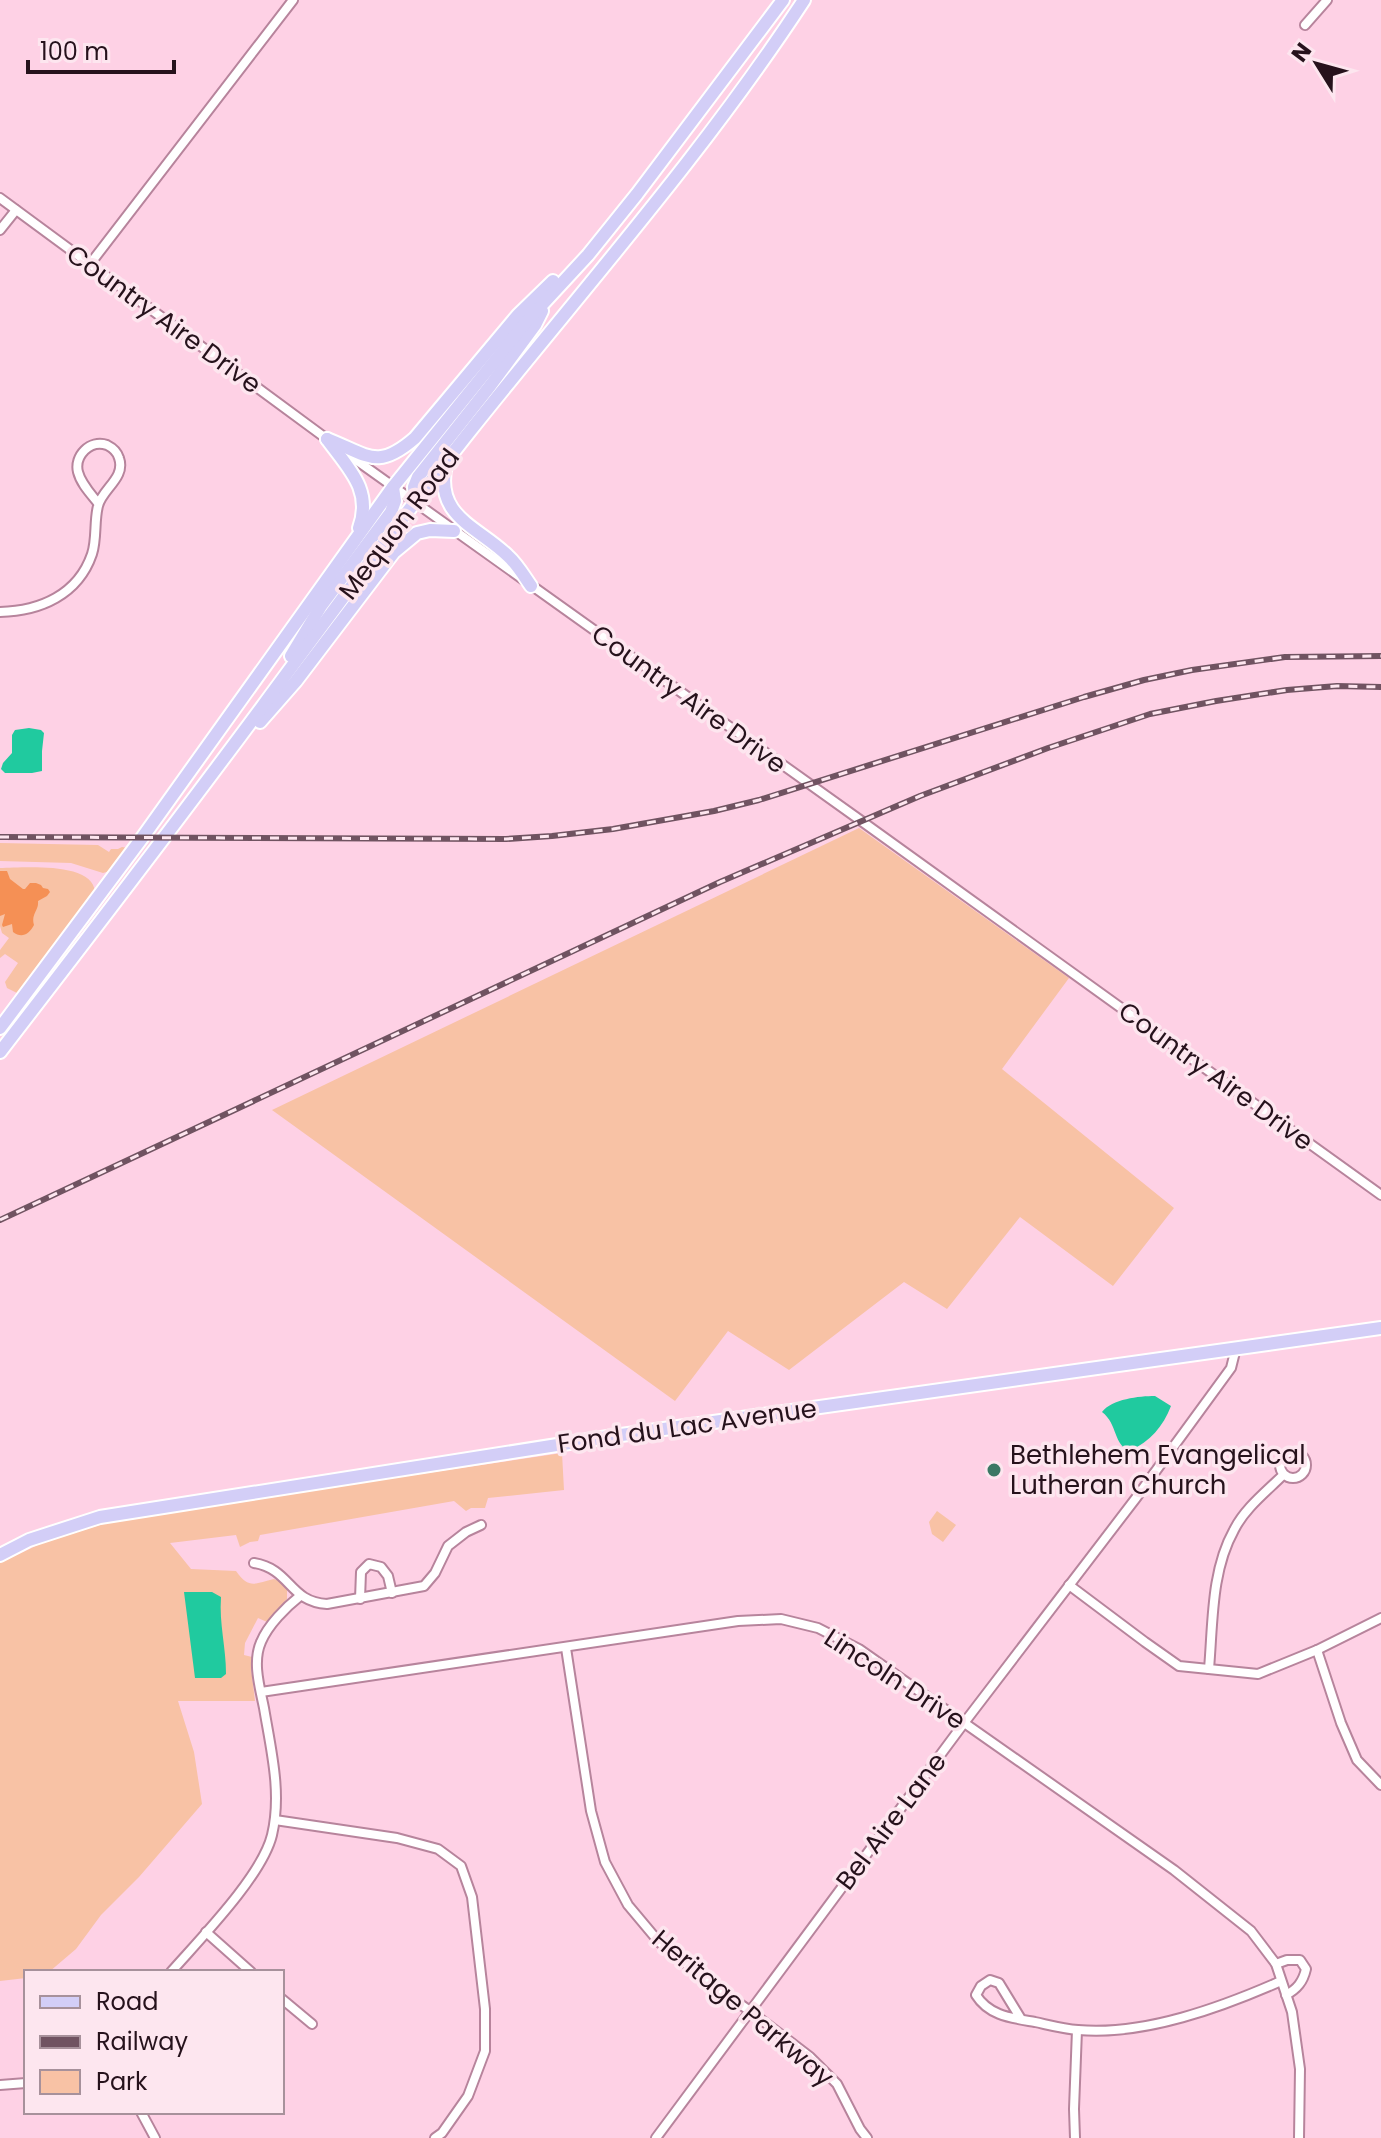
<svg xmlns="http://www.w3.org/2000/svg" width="1381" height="2138" viewBox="0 0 1381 2138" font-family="Poppins,sans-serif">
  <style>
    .green { fill: #f8c2a5 }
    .forest { fill: #f59055 }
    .water { fill: #20ca9f }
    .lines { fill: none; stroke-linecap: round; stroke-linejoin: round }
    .street-casing { stroke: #b7849c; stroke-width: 12 }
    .primary-casing { stroke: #fff; stroke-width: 16 }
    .street { stroke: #fff; stroke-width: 8 }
    .primary { stroke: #d3cef7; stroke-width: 12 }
    .rail-casing { stroke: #705361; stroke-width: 6 }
    .rail { stroke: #fde6ef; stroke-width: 3; stroke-dasharray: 9; stroke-linecap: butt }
    .poi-dot { fill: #3b7864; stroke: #fde6ef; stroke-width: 3 }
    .labels { text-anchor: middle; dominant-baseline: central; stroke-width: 7; stroke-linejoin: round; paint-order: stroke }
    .street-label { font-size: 26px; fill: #26121c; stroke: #fde6ef }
    .poi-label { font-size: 26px; fill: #26121c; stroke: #fde6ef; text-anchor: start }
  </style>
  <rect width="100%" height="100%" fill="#fed1e5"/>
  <g class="green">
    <polygon points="859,828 1069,978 1002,1069 1174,1208 1113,1286 1020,1217 947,1309 904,1282 789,1370 728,1331 675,1401 272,1110"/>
    <polygon points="0,843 98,845 109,852 111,849 118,849 122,847 128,848 110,871 103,873 71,863 0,861"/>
    <path d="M0 868C22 868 93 861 95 892L17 993 7 988 5 982 18 963 5 954 0 958V950L9 938 2 933 0 926Z"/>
    <path d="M562 1453 564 1490 488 1498 485 1508H471L466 1511 454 1501 260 1535 258 1541 250 1542 240 1547 236 1535 170 1543 191 1569 236 1571C249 1590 256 1583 274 1579L281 1582 287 1589V1599L267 1622 258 1618 245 1643 244 1655 252 1657 251 1668 255 1701H178L194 1752 202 1804 139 1877 101 1915 76 1949 49 1972H26V1978L0 1981V1563L42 1543 122 1518Z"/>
    <polygon points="937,1511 956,1525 943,1542 932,1534 929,1522"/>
  </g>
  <path class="forest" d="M0 871H7L10 879 23 889H25L30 883H36L41 885 43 888 48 889 50 892 47 896 38 901C39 911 31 913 34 925 29 934 22 939 13 932L12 924 3 927 2 925 5 914 0 916Z"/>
  <g class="water">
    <polygon points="29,728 41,730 44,733 42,751 42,771 32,773 5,773 1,769 3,763 12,753 12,735 15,730"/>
    <path d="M1155 1396 1171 1406C1163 1427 1150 1441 1130 1451 1113 1445 1118 1424 1102 1412 1112 1399 1139 1396 1155 1396Z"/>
    <path d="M184 1592H212L221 1597C219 1624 226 1647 226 1674L221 1678H195Z"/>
  </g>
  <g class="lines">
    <g class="street-casing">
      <g id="street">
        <polyline points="1305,25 1327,0"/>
        <polyline points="0,198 331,442"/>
        <polyline points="0,230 16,210"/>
        <polyline points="90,264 293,0"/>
        <polyline points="342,450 860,820 1381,1195"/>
        <path d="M0 612C40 611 78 595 92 554 97 539 94 521 98 506 102 489 126 478 119 458 117 451 113 448 107 445 90 439 74 456 78 472 81 484 91 494 98 503"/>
        <circle cx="1293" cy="1465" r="13"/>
        <path d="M254 1563C291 1569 289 1602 327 1604L424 1586 435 1573 448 1546 466 1532 481 1525"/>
        <polyline points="1069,1585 1145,1642 1179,1666 1258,1674 1317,1650 1381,1618"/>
        <polyline points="360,1599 361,1572 369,1564 381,1567 388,1576 392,1593"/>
        <polyline points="566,1648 591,1811 605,1862 628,1905 659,1942 707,1981 750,2011 810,2057 837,2084 860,2129 867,2138"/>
        <polyline points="1317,1650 1341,1723 1357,1760 1381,1785"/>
        <path d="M1209 1669C1213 1623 1211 1571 1234 1530 1245 1508 1266 1492 1283 1475"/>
        <polyline points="261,1692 738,1621 781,1619 818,1628 859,1649 1174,1870 1251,1931 1276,1964 1292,2012 1300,2069 1299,2138"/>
        <polyline points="275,1820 397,1838 438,1849 461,1866 472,1897 485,2009 485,2051 468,2096 442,2133 435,2138"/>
        <polyline points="206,1932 251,1972"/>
        <path d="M1276 1964 1287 1960H1300L1306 1969C1303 1982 1297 1989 1286 1995"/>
        <path d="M171 1972C200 1939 262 1876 272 1835 282 1793 271 1750 264 1708 260 1688 252 1662 261 1642 268 1625 286 1607 300 1596"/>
        <polyline points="282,1999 312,2024"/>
        <path d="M1021 2019 999 1983 990 1980 981 1986 976 1995C989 2016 1012 2018 1035 2022 1049 2025 1064 2029 1078 2030 1144 2036 1222 2007 1281 1981"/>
        <polyline points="0,2085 26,2083"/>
        <polyline points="141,2112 155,2138"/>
        <polyline points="656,2138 964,1723 1136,1498 1231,1368 1236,1348"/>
        <polyline points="1075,2138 1074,2109 1077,2030"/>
      </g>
    </g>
    <g class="primary-casing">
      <g id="primary">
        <path d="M327 439C368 455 377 471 415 438L518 315 553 281"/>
        <path d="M327 439C348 468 373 490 359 528"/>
        <path d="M446 465C434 517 479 527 508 556 517 564 524 576 531 586"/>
        <polyline points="415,503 414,487 418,477 490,386 535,325 542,311"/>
        <polyline points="291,656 321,606 391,512 395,501 393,487"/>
        <polyline points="260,722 296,681 394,552 417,533 430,530 454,531"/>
        <polyline points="0,1028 142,838 393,487 527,321 588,255 637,194 783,0"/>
        <path d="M0 1052C88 938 176 823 262 707 330 615 398 522 470 431 583 289 704 153 804 0"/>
        <polyline points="0,1555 29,1540 100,1517 614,1436 1381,1328"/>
      </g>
    </g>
    <use href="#street" class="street"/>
    <use href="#primary" class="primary"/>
    <g class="rail-casing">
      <g id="rail">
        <polyline points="0,837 506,839 552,836 613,829 714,811 759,800 1084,697 1144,680 1192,670 1285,657 1381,656"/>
        <polyline points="0,1220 720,882 920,796 1048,748 1150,714 1216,701 1287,690 1337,686 1381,687"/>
      </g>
    </g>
    <use href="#rail" class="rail"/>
  </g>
  <circle class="poi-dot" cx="994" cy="1470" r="8"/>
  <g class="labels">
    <g class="street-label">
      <text transform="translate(164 319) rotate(36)">Country Aire Drive</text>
      <text transform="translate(399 524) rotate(-53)">Mequon Road</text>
      <text transform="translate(689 699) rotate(36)">Country Aire Drive</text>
      <text transform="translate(1216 1076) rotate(36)">Country Aire Drive</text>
      <text transform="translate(687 1426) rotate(-8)">Fond du Lac Avenue</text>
      <text transform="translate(895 1679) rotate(33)">Lincoln Drive</text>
      <text transform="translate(891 1821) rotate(-53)">Bel Aire Lane</text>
      <text transform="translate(743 2008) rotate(40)">Heritage Parkway</text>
    </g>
    <g class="poi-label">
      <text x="1010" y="1455">Bethlehem Evangelical<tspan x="1010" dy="30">Lutheran Church</tspan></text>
    </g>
  </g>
  <rect x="24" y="1970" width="260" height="144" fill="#fde6ef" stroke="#a7919b" stroke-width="2"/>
  <rect x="40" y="1996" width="40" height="12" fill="#d3cef7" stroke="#a7919b" stroke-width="2"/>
  <text x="96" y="2010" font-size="24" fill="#26121c">Road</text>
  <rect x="40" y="2036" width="40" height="12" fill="#705361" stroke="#a7919b" stroke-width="2"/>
  <text x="96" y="2050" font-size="24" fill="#26121c">Railway</text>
  <rect x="40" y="2070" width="40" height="24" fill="#f8c2a5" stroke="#a7919b" stroke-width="2"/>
  <text x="96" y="2090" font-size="24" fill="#26121c">Park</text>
  <g transform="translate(1317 64) rotate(307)" stroke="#fde6ef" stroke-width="6" paint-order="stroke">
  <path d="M0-6L14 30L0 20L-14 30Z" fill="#26121c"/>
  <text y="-12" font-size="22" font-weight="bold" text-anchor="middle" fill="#26121c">N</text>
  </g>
  <path d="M28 60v12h146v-12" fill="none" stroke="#26121c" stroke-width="4"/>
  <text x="40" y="60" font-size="24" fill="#26121c" stroke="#fde6ef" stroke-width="6" paint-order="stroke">100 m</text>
</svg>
